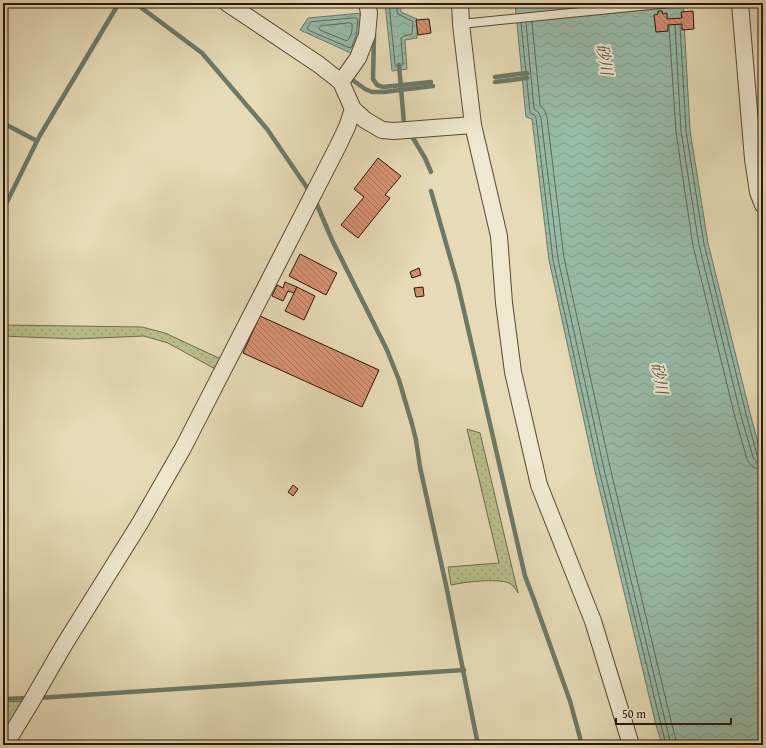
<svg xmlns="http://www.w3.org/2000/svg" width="766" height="748" viewBox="0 0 766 748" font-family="'Gentium Book Plus','Noto Serif JP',serif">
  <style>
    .grass { fill: url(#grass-dots); stroke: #716a4a }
    .water { fill: url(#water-waves); stroke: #6b7a68 }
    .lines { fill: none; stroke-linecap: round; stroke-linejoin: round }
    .shore { stroke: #606958; stroke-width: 1 }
    .stream { stroke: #6b7a68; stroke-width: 4.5 }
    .building { fill: url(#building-back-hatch); stroke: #2a1607 }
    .service-casing { stroke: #594733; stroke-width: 10 }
    .minor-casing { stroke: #594733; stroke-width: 18 }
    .service { stroke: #efe8d0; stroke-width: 8 }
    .minor { stroke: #efe8d0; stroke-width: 16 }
    .labels { text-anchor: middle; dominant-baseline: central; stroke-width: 4; stroke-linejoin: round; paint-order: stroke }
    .water-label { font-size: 16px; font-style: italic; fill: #505040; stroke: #efe8d0 }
  </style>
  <defs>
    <pattern id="grass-dots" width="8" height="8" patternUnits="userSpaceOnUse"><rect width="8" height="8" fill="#b8bf8c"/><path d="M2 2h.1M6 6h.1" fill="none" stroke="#9ea377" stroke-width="1.8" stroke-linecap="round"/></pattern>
    <pattern id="water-waves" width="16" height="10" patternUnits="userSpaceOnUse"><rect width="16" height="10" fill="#97bca9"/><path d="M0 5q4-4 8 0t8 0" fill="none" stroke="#82a190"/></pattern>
    <pattern id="building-back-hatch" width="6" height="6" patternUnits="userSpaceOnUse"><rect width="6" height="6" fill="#d79274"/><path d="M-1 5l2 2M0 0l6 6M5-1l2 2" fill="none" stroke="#af765d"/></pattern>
  </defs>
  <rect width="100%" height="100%" fill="#e6dbb6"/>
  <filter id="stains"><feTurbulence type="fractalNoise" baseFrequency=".005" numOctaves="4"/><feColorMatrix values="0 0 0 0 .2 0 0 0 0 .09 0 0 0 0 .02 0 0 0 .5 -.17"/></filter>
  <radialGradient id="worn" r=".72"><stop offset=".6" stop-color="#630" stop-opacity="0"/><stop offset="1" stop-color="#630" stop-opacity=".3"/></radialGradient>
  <g class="grass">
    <polygon points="3,325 142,327 165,333 223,360 217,370 168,343 144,336 75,339 3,336"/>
    <path d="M467 429 480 433 518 593C516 590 513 585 509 583 497 578 464 582 451 585L448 567 499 563Z"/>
    <polygon points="27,701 3,739 3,702"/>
  </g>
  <g class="water">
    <polygon points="385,3 400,3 401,12 417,19 417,38 405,40 407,69 392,71"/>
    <polygon points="515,3 683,3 690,130 708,243 750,413 763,461 763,745 662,745 656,725 595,471 549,260 532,119 526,117"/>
    <polygon points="362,13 360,36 353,54 300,30 308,18"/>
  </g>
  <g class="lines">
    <g class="shore">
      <polyline points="389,3 395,64 397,66 401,66 403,64 401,38 404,36 412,34 413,23 412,21 398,14 397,12 397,3"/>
      <polygon points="356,18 358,20 356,35 352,47 350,48 308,30 307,28 311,22"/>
      <polyline points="532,22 540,105 545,111 547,117 564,258 610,467 671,721 676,740 677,745"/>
      <path d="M350 23 352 24C353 29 351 37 347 41L320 30 319 28 321 26Z"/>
      <path d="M521 23 530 112C531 115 535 114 536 118L553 260 599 470 666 745"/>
      <polyline points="526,23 534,109 539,113 541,118 558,259 604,469 671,745"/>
      <polyline points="675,25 681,131 699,245 741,416 753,457 757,462 763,464"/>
      <polyline points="680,25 686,131 704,244 746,414 757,455 759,458 763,459"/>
      <path d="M669 26 676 132 693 246 735 417 747 459C750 466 755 469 763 470"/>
    </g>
    <g class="stream">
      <polyline points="135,3 202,53 267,129 310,192"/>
      <polyline points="374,35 373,79 377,85 383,87 431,82"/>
      <polyline points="399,65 404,123 407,126"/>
      <polyline points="347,76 365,89 372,92 384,92 433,86"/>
      <polyline points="495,77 527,73"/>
      <polyline points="495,82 527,78"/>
      <polyline points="3,123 37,141"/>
      <polyline points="410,133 425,158 431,172"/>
      <polyline points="431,191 458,285 525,576 533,597 570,701 582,745"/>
      <polyline points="315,200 332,240 387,350 399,380 412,424 416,440 420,467 446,585 478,745"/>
      <polyline points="3,210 39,137 119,3"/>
      <polyline points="38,698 464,670"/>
      <polyline points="3,699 29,698"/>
    </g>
  </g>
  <g class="building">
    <polygon points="658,11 662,11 663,14 667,13 667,19 682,18 681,12 693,11 694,29 682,30 682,24 668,25 668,31 656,32 654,15 658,14"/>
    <polygon points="429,19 431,33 418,35 416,20"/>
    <polygon points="378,158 401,176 385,195 390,198 358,238 341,225 364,197 354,189"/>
    <polygon points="300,254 337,273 326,295 289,276"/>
    <polygon points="419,268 421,275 412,278 410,272"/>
    <polygon points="285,282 297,287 294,293 288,291 283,301 272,296 277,285 283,288"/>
    <polygon points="297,287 315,296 304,320 285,311"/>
    <polygon points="423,287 424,296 416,297 414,288"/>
    <polygon points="260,316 379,370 362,407 243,353"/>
    <polygon points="293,485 298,489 293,496 288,492"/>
  </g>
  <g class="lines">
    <g class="service-casing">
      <polyline id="service" points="461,24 670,3"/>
    </g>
    <g class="minor-casing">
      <g id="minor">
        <polyline points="227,3 318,64 341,82 353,109 365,120 382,130 394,131 473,125"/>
        <polyline points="460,3 461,24 473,125 499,236 504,303 513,372 539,485 593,621 631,745"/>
        <polyline points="740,3 753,159 758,192 763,205"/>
        <polyline points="341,82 358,58 367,35 369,13 367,3"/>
        <polyline points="5,745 30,704 64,645 140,523 183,448 338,146 347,127 353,109"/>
      </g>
    </g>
    <use href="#service" class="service"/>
    <use href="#minor" class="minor"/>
  </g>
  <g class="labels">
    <g class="water-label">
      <text transform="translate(605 59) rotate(81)">砂川</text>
      <text transform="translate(660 378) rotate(80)">砂川</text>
    </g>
  </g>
  <rect width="766" height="748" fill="none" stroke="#e6dbb6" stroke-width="16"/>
  <rect x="4" y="4" width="758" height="740" fill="none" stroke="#2a1607" stroke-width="2"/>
  <rect x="8" y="8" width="750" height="732" fill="none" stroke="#2a1607"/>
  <path d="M616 718v6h115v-6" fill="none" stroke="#2a1607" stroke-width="2"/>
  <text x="622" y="718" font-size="12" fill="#2a1607" stroke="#efe8d0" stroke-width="3" paint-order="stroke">50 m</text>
  <rect width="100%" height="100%" filter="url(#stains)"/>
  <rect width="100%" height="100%" fill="url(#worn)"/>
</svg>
